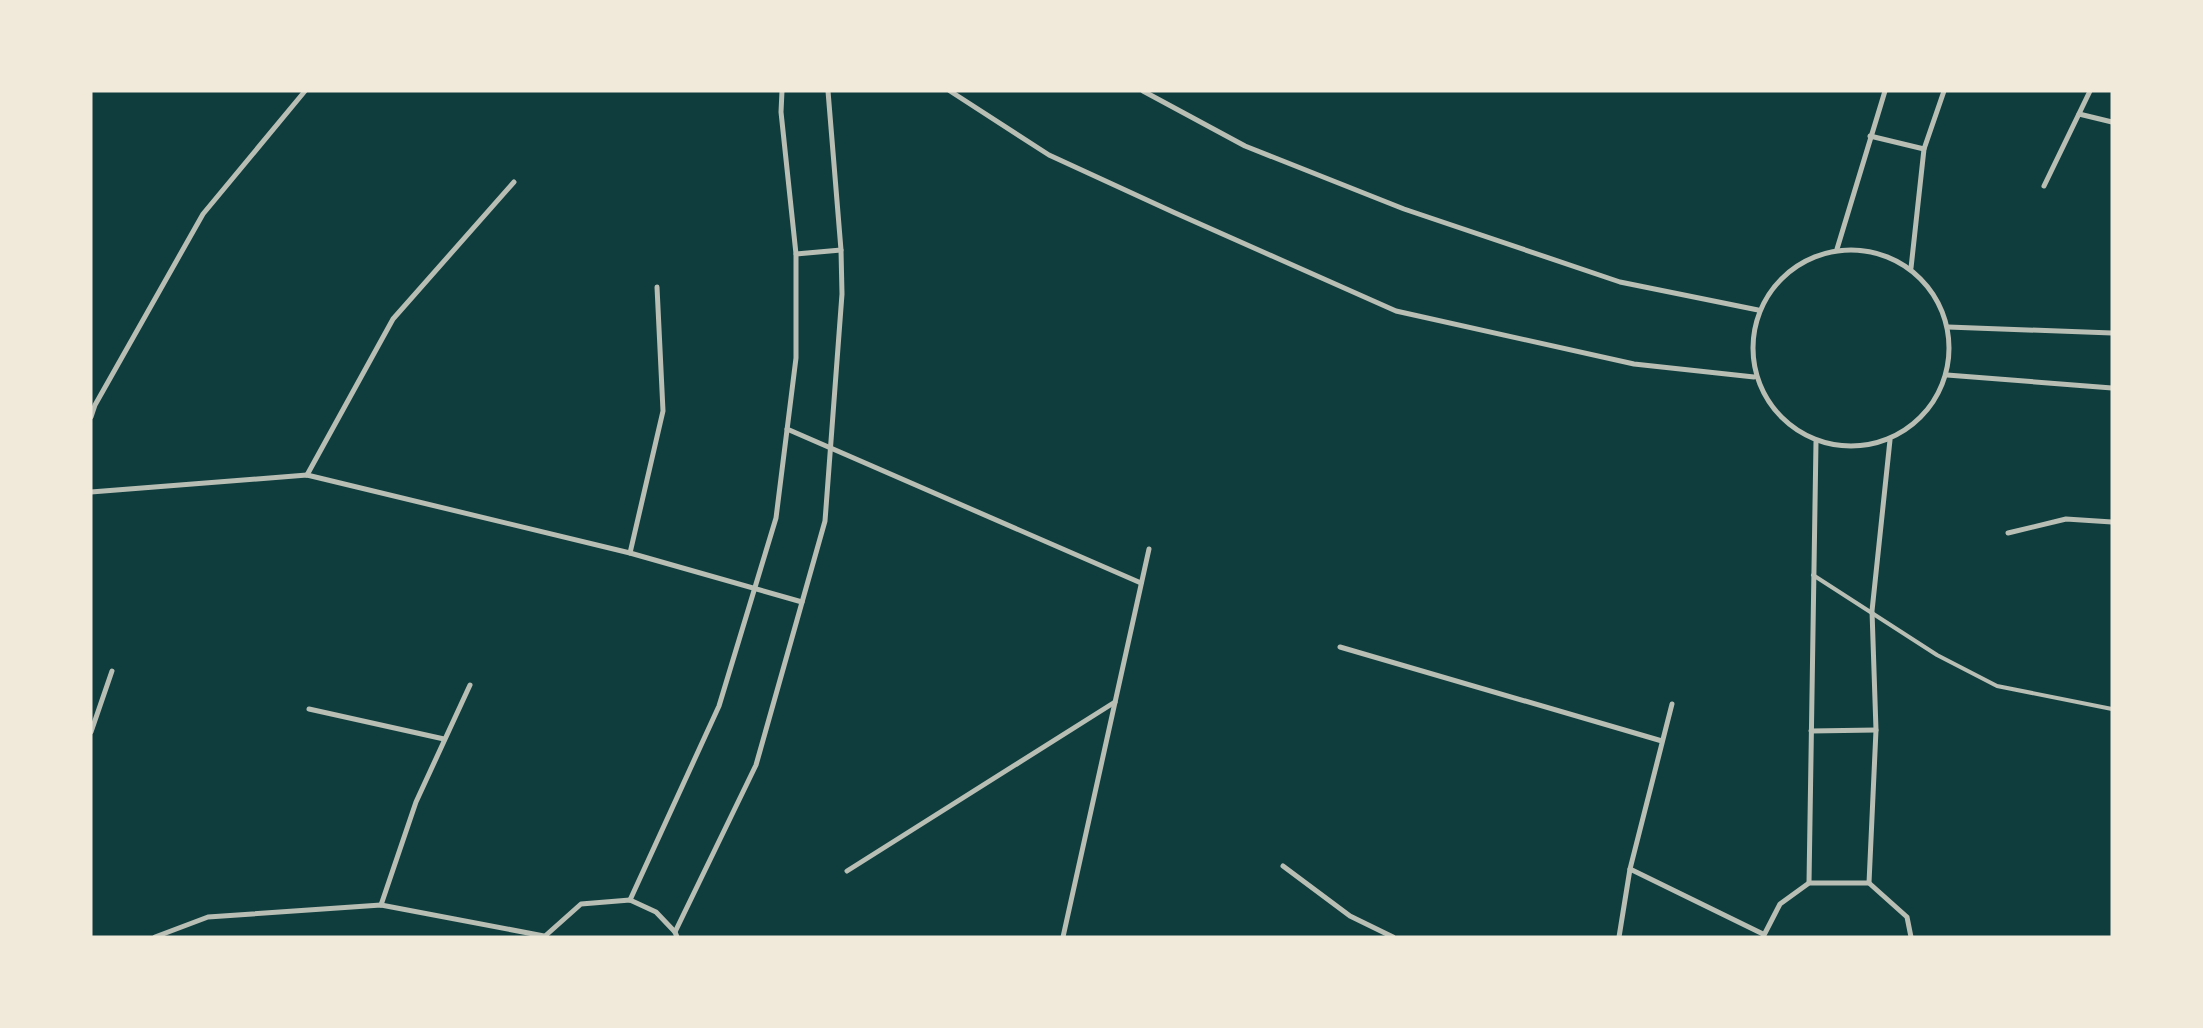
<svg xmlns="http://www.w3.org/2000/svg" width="2203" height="1028" viewBox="0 0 2203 1028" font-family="Arial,sans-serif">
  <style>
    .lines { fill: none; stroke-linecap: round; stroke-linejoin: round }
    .service { stroke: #b8beb3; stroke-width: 4 }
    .minor { stroke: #b8beb3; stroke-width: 5 }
  </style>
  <rect width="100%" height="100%" fill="#0f3d3e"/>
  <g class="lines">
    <polyline class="service" points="1813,575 1937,655 1997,686 2112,709"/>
    <g class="minor">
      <polyline points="950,91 1049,155 1173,212 1396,311 1634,364 1754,377"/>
      <polyline points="1143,91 1245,146 1404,209 1620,282 1758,310"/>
      <polyline points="2079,114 2112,122"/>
      <polyline points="1870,136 1924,149"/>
      <polyline points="2044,186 2090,91"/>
      <polyline points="1837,249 1885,91"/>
      <circle cx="1851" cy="348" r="98"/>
      <polyline points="796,254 841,250"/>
      <polyline points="1911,268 1924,149 1944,91"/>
      <polyline points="1948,327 2112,333"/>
      <polyline points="1947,375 2112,388"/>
      <polyline points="91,417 95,405 203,214 305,91"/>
      <polyline points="787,429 1141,583"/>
      <polyline points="307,475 393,319 514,182"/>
      <polyline points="91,492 307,475 630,553 802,602"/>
      <polyline points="2008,533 2066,519 2112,522"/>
      <polyline points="630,553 663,411 657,287"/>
      <polyline points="1340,647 1662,741"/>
      <polyline points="309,709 444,739"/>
      <polyline points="1811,731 1876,730"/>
      <polyline points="91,732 112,671"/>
      <polyline points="1283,866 1350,916 1393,937"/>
      <polyline points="1630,869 1763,934"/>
      <polyline points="847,871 1115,702"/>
      <polyline points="1809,883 1816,442"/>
      <polyline points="1869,883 1876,730 1872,611 1890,440"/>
      <polyline points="630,900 719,706 776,518 796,358 796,254 781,112 782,91"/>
      <polyline points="381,905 416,802 470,685"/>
      <polyline points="675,932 756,765 825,521 842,294 841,250 828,91"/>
      <polyline points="155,937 208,917 381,905 544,936"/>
      <polyline points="544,937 581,904 630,900 656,912 675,932 677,937"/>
      <polyline points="1063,937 1149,549"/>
      <polyline points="1619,937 1630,869 1672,704"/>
      <polyline points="1763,937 1780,904 1809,883 1869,883 1907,917 1911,937"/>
    </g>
  </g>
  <rect width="2203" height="1028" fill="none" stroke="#f1e9da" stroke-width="185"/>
</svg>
